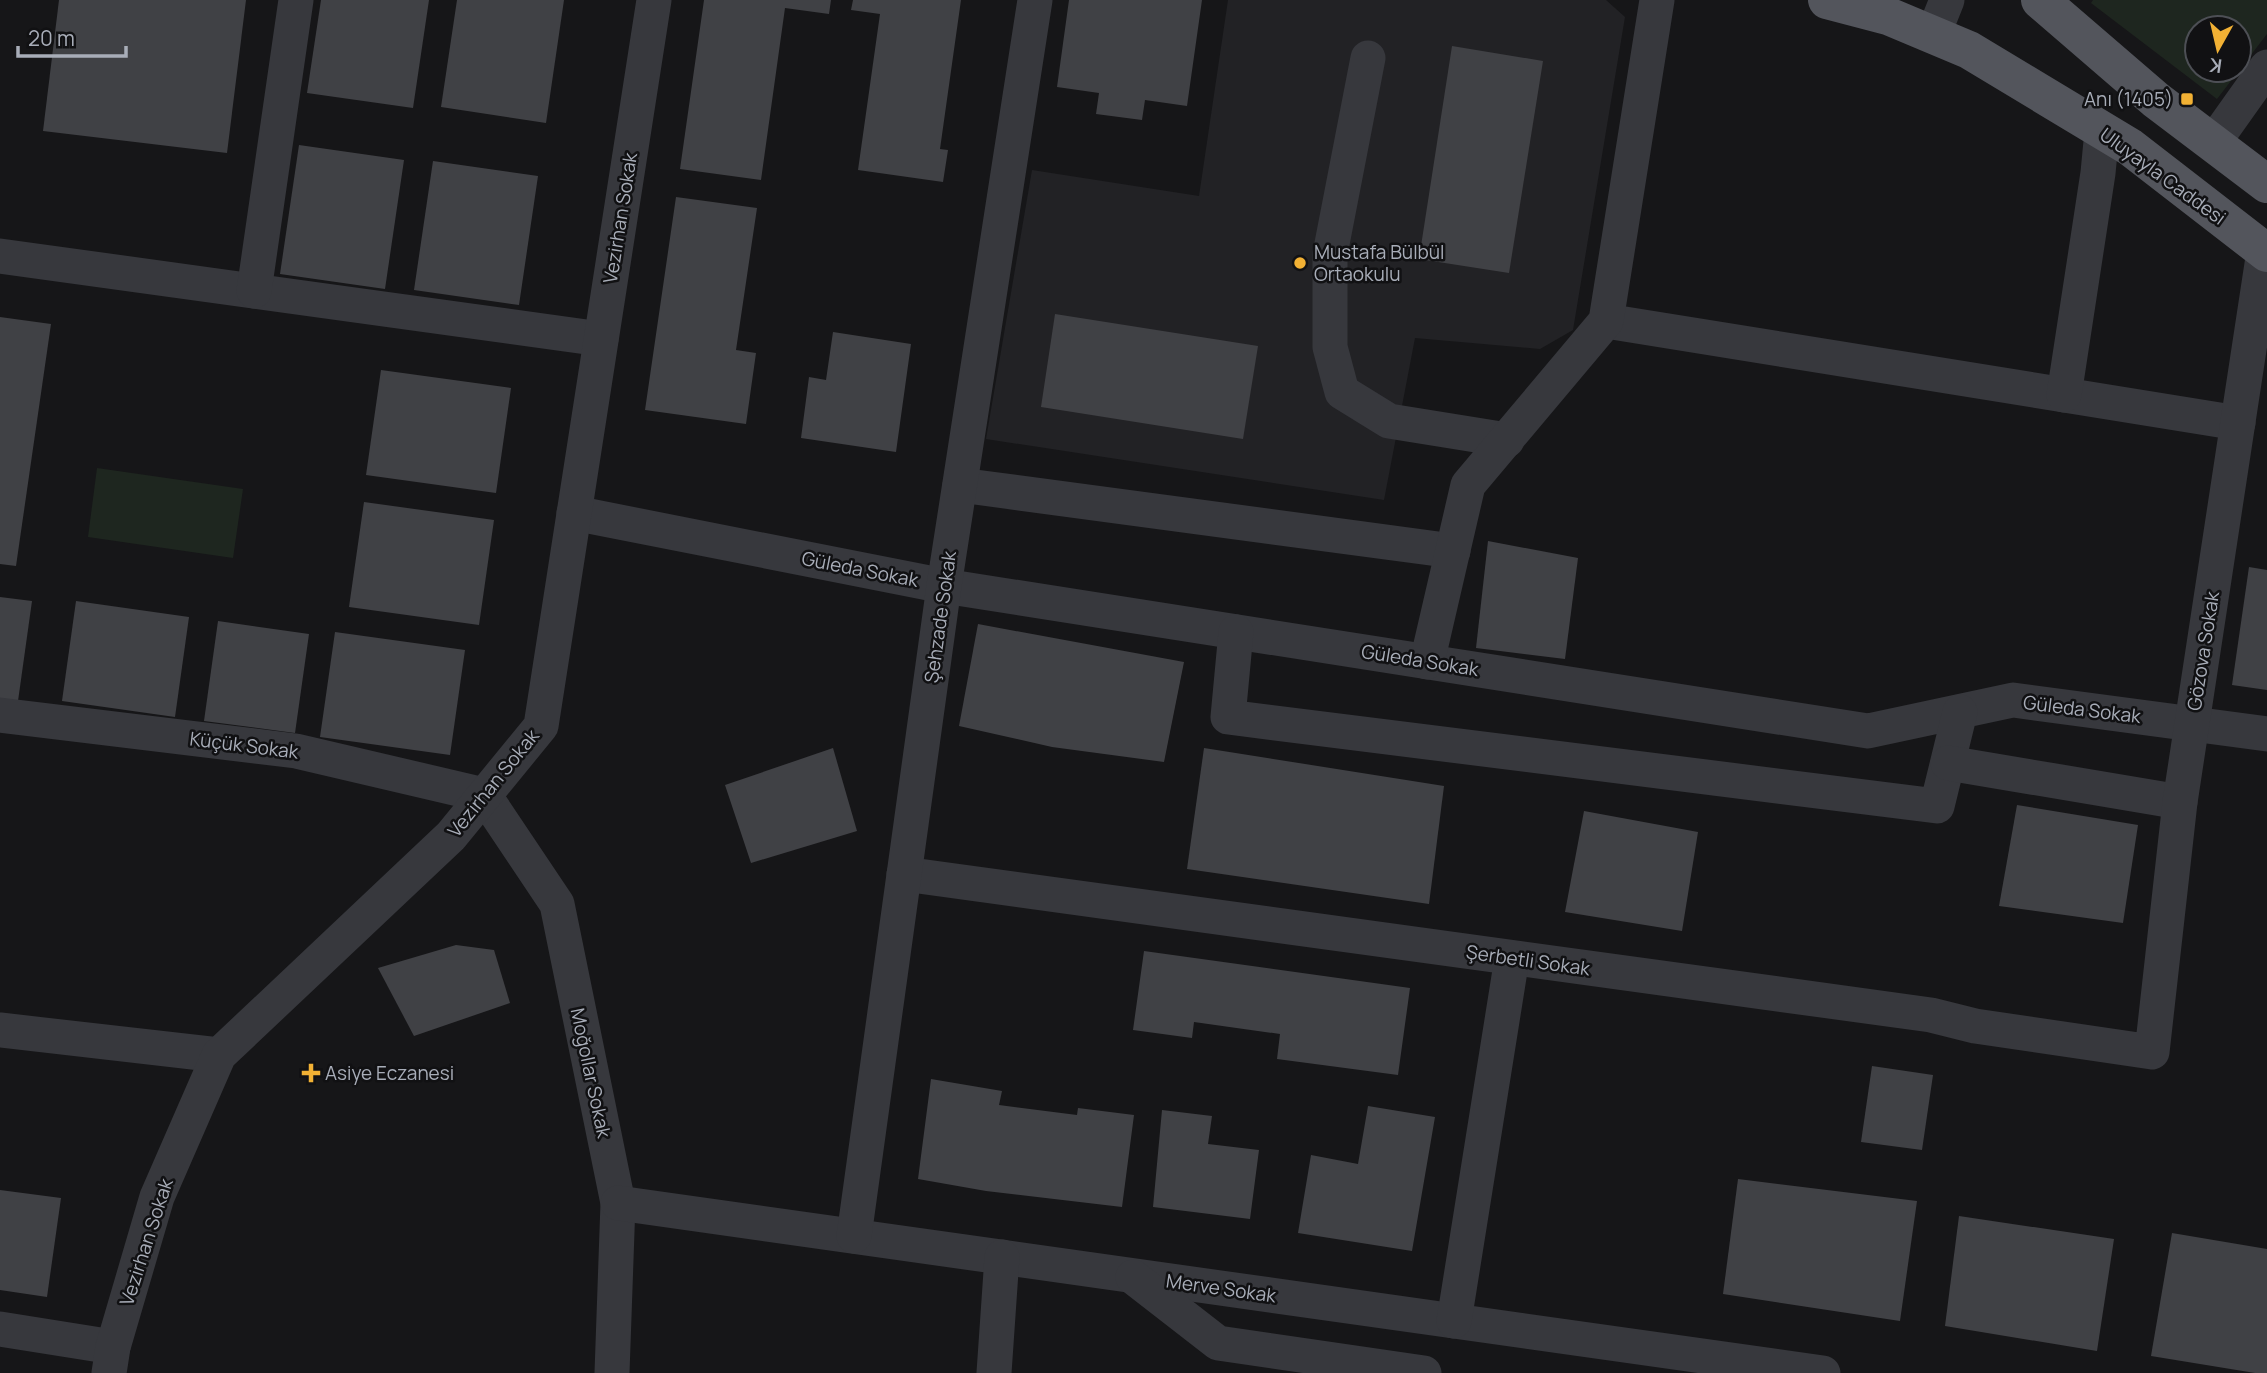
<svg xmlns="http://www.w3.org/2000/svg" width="2267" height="1373" viewBox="0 0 2267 1373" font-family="Manrope,sans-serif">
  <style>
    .built { fill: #222225 }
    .green { fill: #1e261f; fill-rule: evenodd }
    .building { fill: #404145 }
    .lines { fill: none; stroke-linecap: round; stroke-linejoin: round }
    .minor { stroke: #37383d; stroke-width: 35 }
    .major { stroke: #53555c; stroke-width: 38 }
    .poi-dot { fill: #f2b134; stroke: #111113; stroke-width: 2.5 }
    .labels { text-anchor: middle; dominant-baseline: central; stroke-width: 5; stroke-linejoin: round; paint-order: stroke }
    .poi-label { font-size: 19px; fill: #a8adb8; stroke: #111113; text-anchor: start }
    .street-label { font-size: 19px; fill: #a8adb8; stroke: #111113 }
  </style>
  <rect width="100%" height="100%" fill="#161618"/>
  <polygon class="built" points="1228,0 1606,0 1625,17 1573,330 1540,349 1415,338 1384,500 986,439 1032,170 1199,196"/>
  <g class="green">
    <path d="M2093 0H2267V34L2217 99 2091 3ZM2197 28H2239V70H2197Z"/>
    <polygon points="97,468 243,489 233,558 88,537"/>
  </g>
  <g class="building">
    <polygon points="59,0 246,0 227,153 43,131"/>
    <polygon points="321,0 429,0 413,108 307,93"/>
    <polygon points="457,0 564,0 546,123 441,107"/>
    <polygon points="704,0 831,0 829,14 785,8 761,180 680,169"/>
    <polygon points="853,0 961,0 940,149 948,150 943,182 858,170 880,14 851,10"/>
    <polygon points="1069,0 1202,0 1187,106 1145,100 1142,120 1096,114 1099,93 1057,87"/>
    <polygon points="1452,46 1543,61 1509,273 1419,259"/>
    <polygon points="299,145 404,160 385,289 280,274"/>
    <polygon points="433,161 538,176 519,305 414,290"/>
    <polygon points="676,197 757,208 736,350 756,353 746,424 645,410"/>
    <polygon points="1055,314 1258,346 1243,439 1041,407"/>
    <polygon points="0,317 51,324 16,566 0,564"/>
    <polygon points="833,332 911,344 896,452 801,438 809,377 826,380"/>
    <polygon points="381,370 511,388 496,493 366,475"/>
    <polygon points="364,502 494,520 479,625 349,607"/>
    <polygon points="1488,541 1578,558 1565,659 1476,648"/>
    <polygon points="2249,567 2267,570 2267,690 2232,685"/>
    <polygon points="0,597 32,601 18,701 0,698"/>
    <polygon points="76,601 189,617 175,717 62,701"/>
    <polygon points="218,621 309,634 295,733 204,721"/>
    <polygon points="978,624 1184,662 1164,762 1052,747 959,726"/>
    <polygon points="335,632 465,650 450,755 320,737"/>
    <polygon points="833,748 857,831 751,863 725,785"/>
    <polygon points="1204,748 1444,786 1429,904 1187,869"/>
    <polygon points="2017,805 2138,825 2123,923 1999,906"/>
    <polygon points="1584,811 1698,832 1682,931 1565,912"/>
    <polygon points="456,945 494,950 510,1003 414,1036 378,968"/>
    <polygon points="1144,951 1410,988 1398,1075 1277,1059 1280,1034 1194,1022 1192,1038 1133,1030"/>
    <polygon points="1872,1066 1933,1075 1922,1150 1861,1142"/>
    <polygon points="931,1079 1002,1091 999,1105 1077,1115 1078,1108 1134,1115 1122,1207 986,1191 918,1179"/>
    <polygon points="1368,1106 1435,1117 1412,1251 1298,1233 1311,1155 1358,1164"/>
    <polygon points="1162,1110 1212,1116 1208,1144 1259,1150 1250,1219 1153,1207"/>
    <polygon points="1738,1179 1917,1201 1900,1321 1723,1294"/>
    <polygon points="0,1190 61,1198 47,1297 0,1290"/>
    <polygon points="1959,1216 2114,1239 2097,1351 1945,1326"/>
    <polygon points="2172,1233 2267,1249 2267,1373 2255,1373 2151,1356"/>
  </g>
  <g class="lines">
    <g class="minor">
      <polyline points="1933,35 1947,0"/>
      <polyline points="1368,58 1330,254 1330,347 1342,392 1389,421 1507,440"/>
      <polyline points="2213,143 2267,67"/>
      <polyline points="0,256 601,339"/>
      <polyline points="254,291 296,0"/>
      <polyline points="1606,321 2238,423"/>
      <polyline points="2064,395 2098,173 2102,131"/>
      <polyline points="960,485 1453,551"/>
      <polyline points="574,513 944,586 1868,731 2013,700 2267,734"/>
      <polyline points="1236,632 1228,717 1937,806 1960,712"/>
      <polyline points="1427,662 1468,485 1606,321 1657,0"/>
      <polyline points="0,715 296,751 484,795 557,904 618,1203 612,1373"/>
      <polyline points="1948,763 2180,802"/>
      <polyline points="904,874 1931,1015 1975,1026 2152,1052 2180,802 2264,251"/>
      <polyline points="0,1030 219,1055"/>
      <polyline points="618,1203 1823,1373"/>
      <polyline points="854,1236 944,586 1035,0"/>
      <polyline points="1133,1277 1218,1343 1424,1373"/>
      <polyline points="1454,1321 1512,958"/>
      <polyline points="0,1329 113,1347"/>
      <polyline points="109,1373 113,1347 157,1197 219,1055 451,836 541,726 654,0"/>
      <polyline points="994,1373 1002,1257"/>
    </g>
    <g class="major">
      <polyline points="1827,0 1888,16 1969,50 2130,147 2267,253"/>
      <polyline points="2040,0 2156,100 2267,184"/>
    </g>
  </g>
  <g class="poi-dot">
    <rect x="2180" y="92" width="14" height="14" rx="3.5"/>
    <circle cx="1300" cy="263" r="7"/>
    <path d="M307.5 1062.5h7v7h7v7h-7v7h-7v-7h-7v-7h7z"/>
  </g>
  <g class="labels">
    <g class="poi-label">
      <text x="2173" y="99" text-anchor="end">Anı (1405)</text>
      <text x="1314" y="252">Mustafa Bülbül<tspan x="1314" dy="22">Ortaokulu</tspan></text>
      <text x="325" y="1073">Asiye Eczanesi</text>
    </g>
    <g class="street-label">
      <text transform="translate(2163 176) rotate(36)">Uluyayla Caddesi</text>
      <text transform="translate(620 218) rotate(-81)">Vezirhan Sokak</text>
      <text transform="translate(860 569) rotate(11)">Güleda Sokak</text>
      <text transform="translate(940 617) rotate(-82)">Şehzade Sokak</text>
      <text transform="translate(2203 651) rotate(-81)">Gözova Sokak</text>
      <text transform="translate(1420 660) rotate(9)">Güleda Sokak</text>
      <text transform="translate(2082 709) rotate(7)">Güleda Sokak</text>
      <text transform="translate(244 745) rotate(7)">Küçük Sokak</text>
      <text transform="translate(493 783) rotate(-51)">Vezirhan Sokak</text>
      <text transform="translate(1528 960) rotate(8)">Şerbetli Sokak</text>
      <text transform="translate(591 1073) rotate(78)">Moğollar Sokak</text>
      <text transform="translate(146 1242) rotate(-72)">Vezirhan Sokak</text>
      <text transform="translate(1221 1288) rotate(8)">Merve Sokak</text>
    </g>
  </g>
  <g transform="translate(2218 49) rotate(188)"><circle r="33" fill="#111113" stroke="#4d4f55" stroke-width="2"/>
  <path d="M0-5L12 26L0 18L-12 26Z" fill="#f2b134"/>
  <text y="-10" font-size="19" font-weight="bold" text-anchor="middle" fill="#a8adb8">K</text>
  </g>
  <path d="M18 46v10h108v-10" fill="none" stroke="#a8adb8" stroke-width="3.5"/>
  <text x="28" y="46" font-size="21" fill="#a8adb8" stroke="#111113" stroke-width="5" paint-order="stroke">20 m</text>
</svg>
